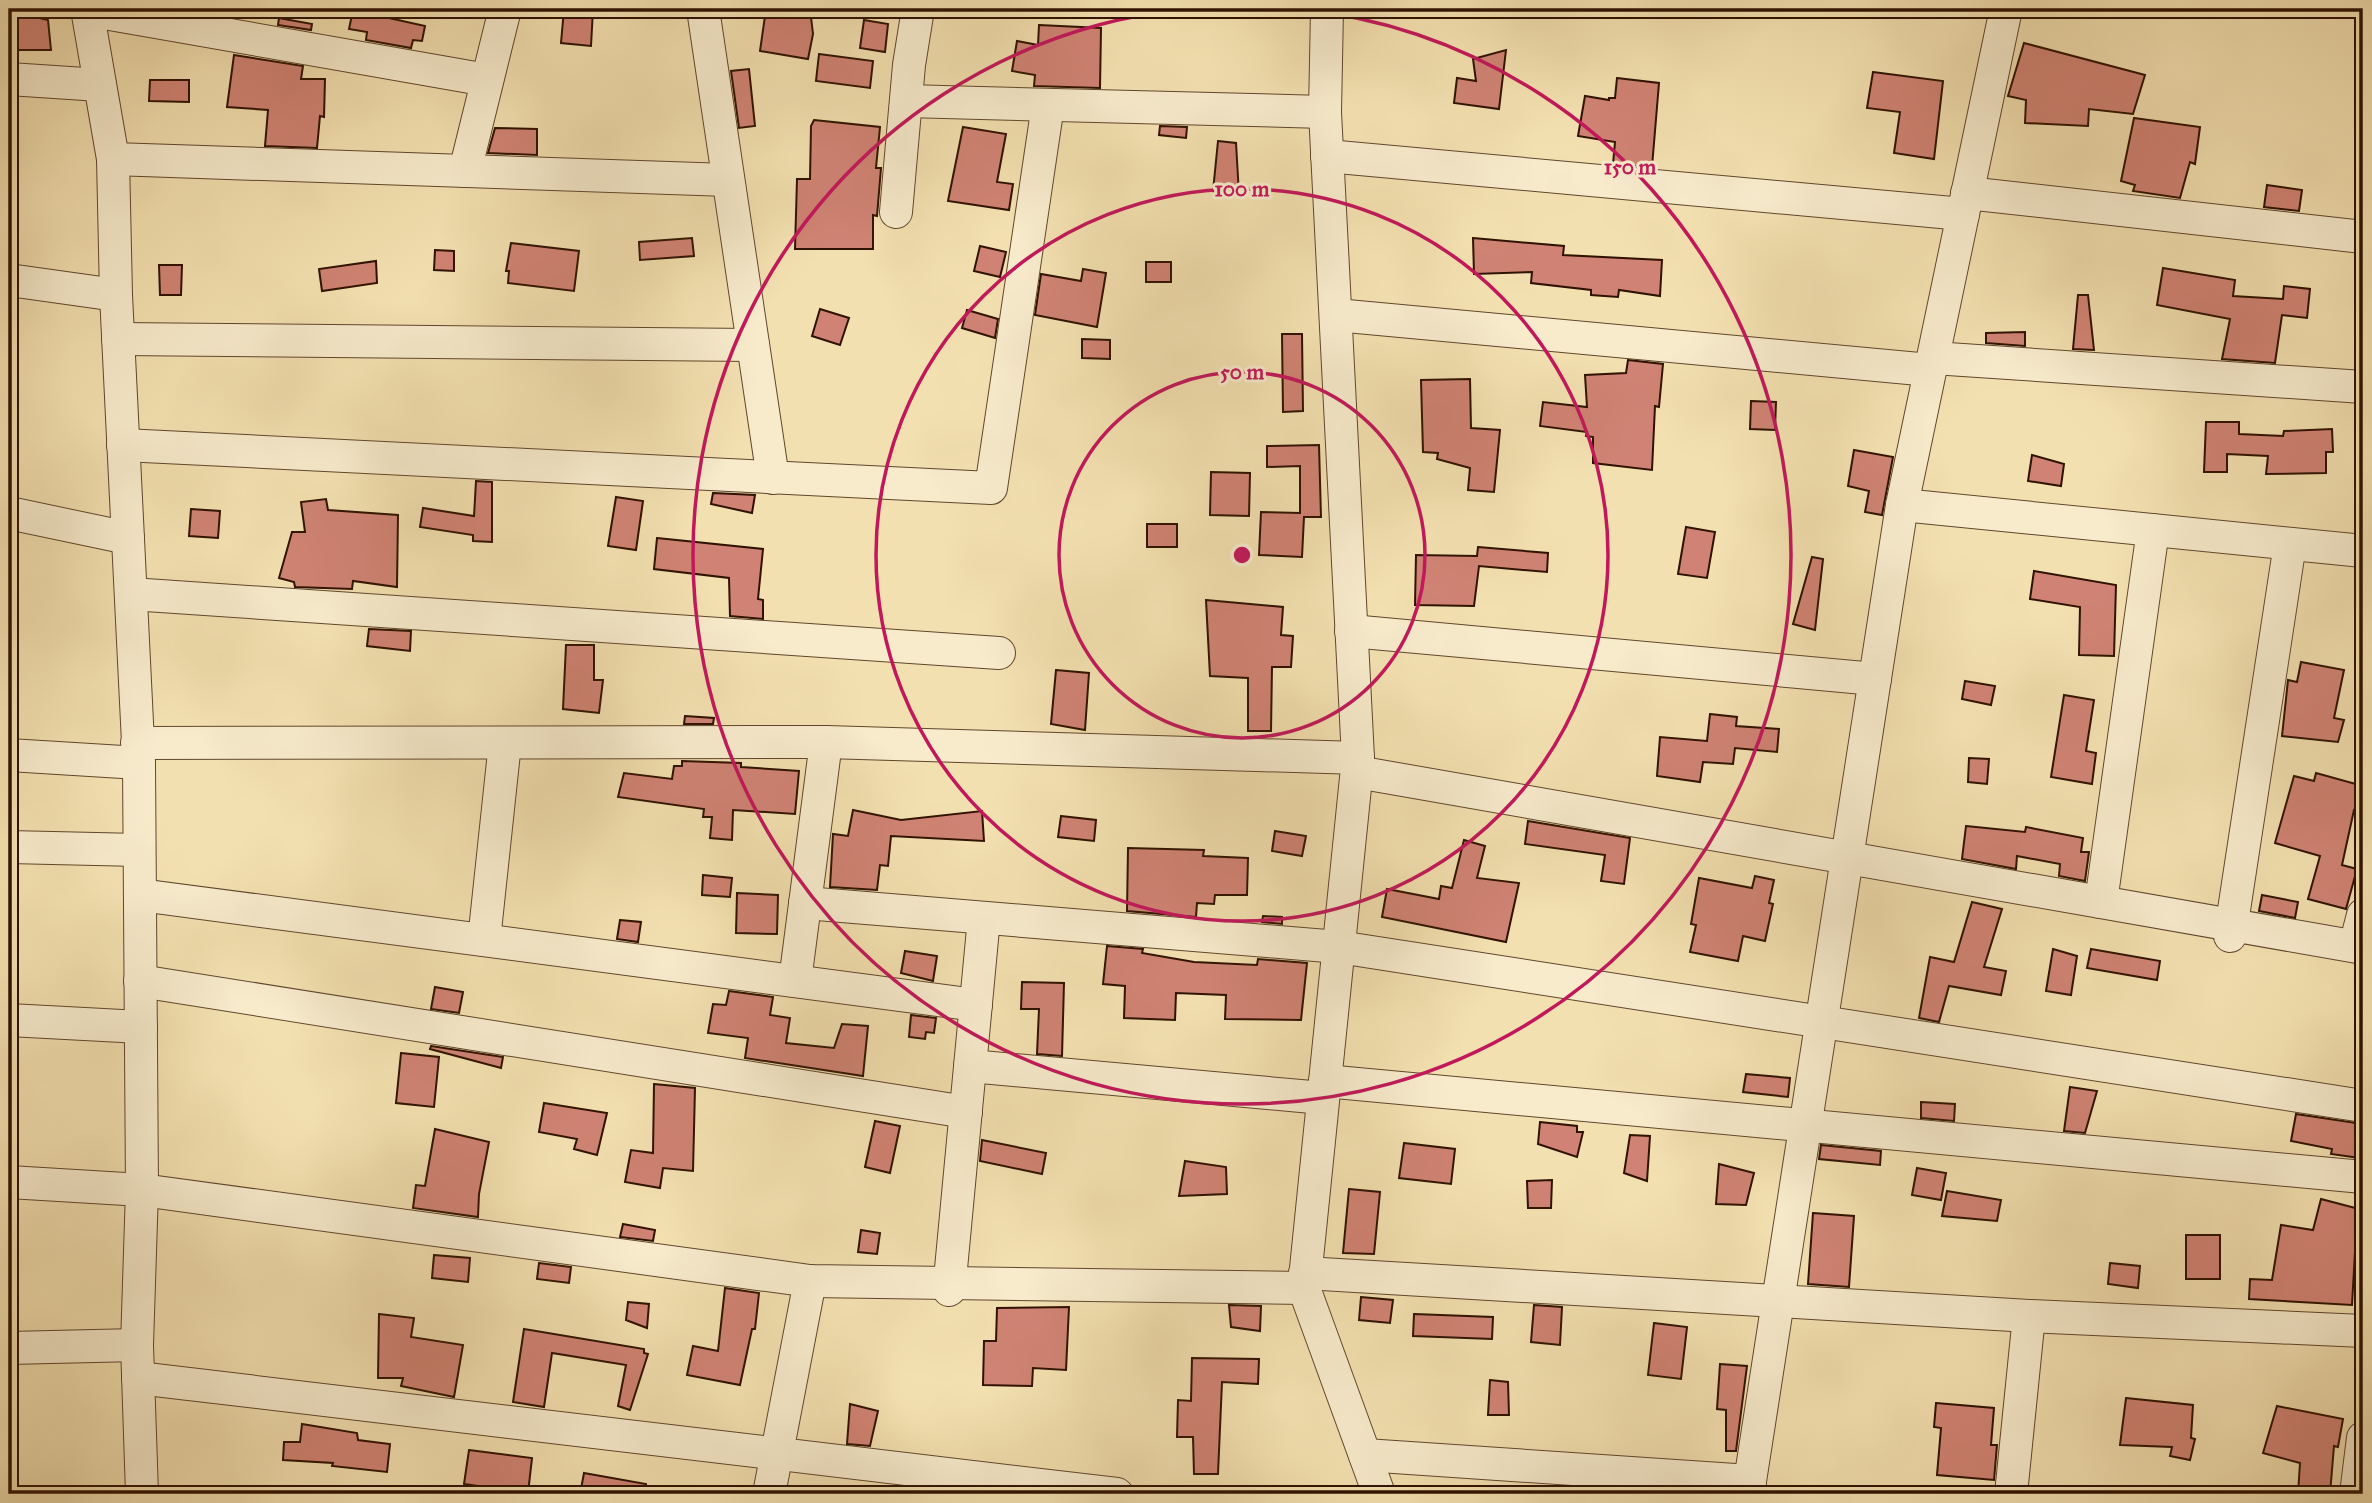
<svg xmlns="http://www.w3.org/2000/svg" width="2372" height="1503" viewBox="0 0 2372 1503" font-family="'IM FELL Great Primer',serif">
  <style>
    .building { fill: #d08374; stroke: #301200; stroke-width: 2 }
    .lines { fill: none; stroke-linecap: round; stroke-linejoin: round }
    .minor-casing { stroke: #61462c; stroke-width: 34 }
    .minor { stroke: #f7ebcc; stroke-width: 32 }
    .ring { fill: none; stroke: #c2185b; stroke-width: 3.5 }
    .centre { fill: #c2185b; stroke: #f7ebcc; stroke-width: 3.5 }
    .ring-label { font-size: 21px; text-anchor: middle; font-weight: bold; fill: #c2185b; stroke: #f7ebcc; stroke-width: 6; stroke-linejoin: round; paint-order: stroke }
  </style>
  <rect width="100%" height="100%" fill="#f3e0b0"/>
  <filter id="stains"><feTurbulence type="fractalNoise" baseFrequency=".00286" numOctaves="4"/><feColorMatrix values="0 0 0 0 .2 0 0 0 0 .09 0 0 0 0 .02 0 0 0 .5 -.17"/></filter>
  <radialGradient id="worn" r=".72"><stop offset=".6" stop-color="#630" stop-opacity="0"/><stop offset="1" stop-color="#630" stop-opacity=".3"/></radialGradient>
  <g class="building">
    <polygon points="564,9 593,9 591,46 561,43"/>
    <polygon points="766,9 810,9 813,34 808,59 760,51"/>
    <polygon points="353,10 425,26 422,41 413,40 411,48 366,40 367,32 349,29"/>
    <polygon points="9,11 48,20 51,50 9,50"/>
    <polygon points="279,18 312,24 311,30 278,25"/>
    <polygon points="864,20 888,24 885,52 860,48"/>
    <polygon points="1039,25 1101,28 1100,88 1034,86 1035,75 1012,71 1017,41 1038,45"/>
    <polygon points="2024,43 2145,75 2133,114 2089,109 2088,126 2025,123 2026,100 2008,96"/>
    <polygon points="1506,50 1499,109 1454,103 1457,78 1476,81 1473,59"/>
    <polygon points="819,54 873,61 870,88 816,81"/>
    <polygon points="234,55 303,66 301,79 325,79 324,117 320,116 317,148 265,146 268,110 227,107"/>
    <polygon points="749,69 755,126 739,128 731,71"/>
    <polygon points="1873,72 1943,81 1934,159 1894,153 1900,112 1867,108"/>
    <polygon points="1617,78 1659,83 1652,167 1613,164 1615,142 1578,136 1585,96 1609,100 1609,98 1615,98"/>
    <polygon points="150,80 189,80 189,102 149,101"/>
    <polygon points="2134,118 2200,127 2195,164 2190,162 2180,198 2133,191 2135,185 2121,181"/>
    <polygon points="814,120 880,127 876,168 881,168 877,216 873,215 873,249 795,249 797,179 810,179 811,126"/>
    <polygon points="1160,126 1187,127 1186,138 1159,135"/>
    <polygon points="963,127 1006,134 997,182 1013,184 1009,210 948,201"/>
    <polygon points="495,128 537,129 537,155 488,153"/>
    <polygon points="1218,141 1236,143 1239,194 1213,191"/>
    <polygon points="2267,185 2302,190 2299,211 2264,207"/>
    <polygon points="692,238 694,256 640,260 639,242"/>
    <polygon points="1473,238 1564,246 1563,255 1662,260 1660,296 1619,290 1618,297 1591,295 1591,290 1531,283 1532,272 1474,274"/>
    <polygon points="511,243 579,251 574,291 508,283 509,271 506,271"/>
    <polygon points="980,246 1006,252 1000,277 974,271"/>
    <polygon points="435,250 454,251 454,271 434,270"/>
    <polygon points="376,261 377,283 322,291 319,269"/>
    <rect x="1146" y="262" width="25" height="20"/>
    <polygon points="159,265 182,265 181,295 160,295"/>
    <polygon points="2163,268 2235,280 2233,296 2283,299 2284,286 2310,289 2307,318 2282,315 2275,363 2222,359 2230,319 2157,305"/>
    <polygon points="1083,269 1106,273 1097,327 1035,315 1041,274 1081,281"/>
    <polygon points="2078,295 2088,295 2094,350 2073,349"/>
    <polygon points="820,309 849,318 840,345 812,336"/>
    <polygon points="967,310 998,319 995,338 962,328"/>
    <polygon points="2025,332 2025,346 1986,343 1986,333"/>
    <polygon points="1282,334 1302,334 1303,411 1283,412"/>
    <polygon points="1082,339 1110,340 1110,359 1082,358"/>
    <polygon points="1628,360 1663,364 1659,407 1655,406 1652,470 1593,463 1593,437 1586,436 1587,432 1540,426 1543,402 1587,407 1585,375 1626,373"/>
    <polygon points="1470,379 1471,428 1500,430 1494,492 1468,490 1470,468 1437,459 1438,453 1423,452 1421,380"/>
    <polygon points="1751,401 1776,402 1775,430 1750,429"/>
    <polygon points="2206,422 2239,422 2239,434 2283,436 2284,431 2332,429 2333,452 2326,452 2326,473 2266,474 2268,456 2227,454 2227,472 2204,472"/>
    <polygon points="1319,445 1321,517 1304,517 1302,557 1259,555 1261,512 1300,513 1300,466 1267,467 1267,446"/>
    <polygon points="1854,450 1893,457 1882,515 1865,512 1869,491 1848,486"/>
    <polygon points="2032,455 2064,464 2061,486 2028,481"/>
    <polygon points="1211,472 1250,473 1249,516 1210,515"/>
    <polygon points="476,481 492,482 492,542 473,541 473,535 420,527 423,508 474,516"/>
    <polygon points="713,493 755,495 752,513 711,504"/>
    <polygon points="616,497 643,501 636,550 608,546"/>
    <polygon points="326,499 328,510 398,515 397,587 353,581 352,589 295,587 294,582 279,578 292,532 305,532 301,502"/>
    <polygon points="191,509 220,511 218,538 189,536"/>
    <rect x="1147" y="524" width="30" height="23"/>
    <polygon points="1686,527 1715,532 1707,578 1678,574"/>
    <polygon points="657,538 763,549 758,599 763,600 763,619 730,616 729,578 654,569"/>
    <polygon points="1478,547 1548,553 1547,572 1479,566 1474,606 1415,605 1416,555 1477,556"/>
    <polygon points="1812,557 1823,559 1815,630 1793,624"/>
    <polygon points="2034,571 2116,585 2114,656 2079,655 2080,607 2030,599"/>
    <polygon points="1206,600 1283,607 1281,635 1293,636 1291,667 1272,667 1271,731 1248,731 1248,678 1210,676"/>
    <polygon points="369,629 411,631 410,651 367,646"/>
    <polygon points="566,645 594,645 594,680 603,680 599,713 563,709"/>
    <polygon points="2301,662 2344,670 2334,718 2344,720 2338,742 2282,736 2288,680 2297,682"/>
    <polygon points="1056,670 1089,673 1085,730 1051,724"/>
    <polygon points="1965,681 1995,686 1991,705 1962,699"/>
    <polygon points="2064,695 2094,700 2086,751 2096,753 2092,784 2051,777"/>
    <polygon points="1710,714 1737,717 1736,726 1779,729 1777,752 1735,748 1733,764 1703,762 1700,782 1657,776 1660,737 1707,741"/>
    <polygon points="685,716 714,718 713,724 684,724"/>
    <polygon points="1969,758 1989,759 1987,784 1968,782"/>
    <polygon points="682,761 741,763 741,767 799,771 795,814 733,810 732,840 710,838 712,817 703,817 704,809 618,797 624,773 672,779 674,766 682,766"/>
    <polygon points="2316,773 2363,786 2363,812 2354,810 2342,865 2357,869 2346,909 2308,899 2320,856 2275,843 2294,776 2314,781"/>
    <polygon points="853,810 901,820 982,811 984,841 891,836 888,866 880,865 877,890 830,887 833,834 848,836"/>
    <polygon points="1061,816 1096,820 1094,841 1058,837"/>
    <polygon points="1528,821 1630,838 1624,884 1601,881 1605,855 1525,844"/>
    <polygon points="1966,826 2025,832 2026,827 2083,838 2081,852 2089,852 2085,881 2059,876 2060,864 2017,856 2016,869 1962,859"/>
    <polygon points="1275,831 1306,836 1302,856 1272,851"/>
    <polygon points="1464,840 1485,846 1477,878 1519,883 1506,942 1382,917 1387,889 1439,899 1441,886 1452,888"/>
    <polygon points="1128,848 1204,850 1203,856 1248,858 1247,895 1215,895 1214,904 1197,903 1196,917 1127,911"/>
    <polygon points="703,875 732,878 730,897 702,895"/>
    <polygon points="1755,876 1774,880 1769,903 1773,904 1765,941 1743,936 1738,961 1690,952 1696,925 1691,924 1699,878 1752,888"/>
    <polygon points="737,893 778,895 777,934 736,933"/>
    <polygon points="2262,895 2298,902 2295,918 2259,911"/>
    <polygon points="1972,902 2002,909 1984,967 2006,971 2001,995 1949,986 1939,1022 1919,1018 1930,957 1954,962"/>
    <polygon points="1263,916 1282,917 1282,924 1262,922"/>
    <polygon points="620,920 641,922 638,942 617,939"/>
    <polygon points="1107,946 1143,949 1142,953 1194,962 1257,965 1258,959 1307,963 1301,1020 1225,1019 1226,995 1176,993 1175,1020 1124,1018 1125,986 1103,984"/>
    <polygon points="2053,949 2077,956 2071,995 2046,991"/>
    <polygon points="2091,949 2160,961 2157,980 2087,968"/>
    <polygon points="905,951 937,956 933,981 901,973"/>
    <polygon points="1022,982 1064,983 1062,1056 1037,1054 1039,1009 1021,1009"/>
    <polygon points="435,987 463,992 459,1013 431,1009"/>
    <polygon points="729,991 773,997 770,1015 790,1018 786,1043 834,1048 842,1024 868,1026 863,1076 745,1058 748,1038 708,1033 713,1004 726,1005"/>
    <polygon points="911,1015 936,1018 934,1033 926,1032 925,1039 909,1037"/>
    <polygon points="431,1046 503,1057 501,1068 430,1049"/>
    <polygon points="401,1053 439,1057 434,1107 396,1103"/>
    <polygon points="1746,1074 1790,1078 1788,1097 1743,1092"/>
    <polygon points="654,1084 695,1088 693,1171 663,1168 660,1188 625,1182 631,1150 653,1153"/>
    <polygon points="2070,1087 2097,1091 2085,1133 2064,1131"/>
    <polygon points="1921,1102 1955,1104 1954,1121 1921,1118"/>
    <polygon points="544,1103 607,1113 597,1155 574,1149 577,1139 539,1132"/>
    <polygon points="2296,1114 2363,1124 2360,1158 2331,1154 2332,1149 2291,1141"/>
    <polygon points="875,1121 900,1126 890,1173 865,1167"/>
    <polygon points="1540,1122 1577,1126 1577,1132 1583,1132 1577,1157 1538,1144"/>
    <polygon points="435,1129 489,1142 479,1194 478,1217 413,1208 416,1185 425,1186"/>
    <polygon points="1630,1135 1650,1136 1647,1181 1624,1173"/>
    <polygon points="982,1140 1046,1153 1042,1174 980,1161"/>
    <polygon points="1404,1143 1455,1149 1451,1184 1399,1178"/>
    <polygon points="1821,1145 1881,1151 1880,1165 1819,1159"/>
    <polygon points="1185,1161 1226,1167 1227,1194 1179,1196"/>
    <polygon points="1719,1164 1754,1173 1746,1205 1716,1204"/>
    <polygon points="1917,1168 1946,1173 1941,1200 1912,1195"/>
    <polygon points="1552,1180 1551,1208 1528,1208 1527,1181"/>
    <polygon points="1349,1189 1380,1192 1374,1254 1343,1253"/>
    <polygon points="1947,1191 2001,1200 1997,1221 1942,1216"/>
    <polygon points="2321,1199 2363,1210 2363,1254 2355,1252 2352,1305 2249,1299 2250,1279 2272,1280 2281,1225 2313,1230"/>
    <polygon points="1813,1213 1854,1216 1849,1287 1808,1284"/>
    <polygon points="623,1224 655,1230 653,1241 620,1237"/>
    <polygon points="861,1230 880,1233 877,1254 858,1252"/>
    <rect x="2186" y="1235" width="34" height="44"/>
    <polygon points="434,1255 470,1258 468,1282 432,1278"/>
    <polygon points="539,1263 571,1267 569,1283 537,1279"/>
    <polygon points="2110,1263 2140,1266 2138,1288 2108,1284"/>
    <polygon points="725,1288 759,1293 755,1329 752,1329 740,1385 687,1375 693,1346 718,1351"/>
    <polygon points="1361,1297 1393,1300 1390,1323 1359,1320"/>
    <polygon points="628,1302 649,1304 647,1328 626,1320"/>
    <polygon points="1229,1305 1261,1306 1260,1331 1231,1327"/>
    <polygon points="1534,1305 1562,1307 1560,1345 1531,1342"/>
    <polygon points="1069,1307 1066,1370 1033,1368 1032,1386 983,1385 984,1341 996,1341 997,1308"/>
    <polygon points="379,1314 414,1318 411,1337 463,1345 454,1397 401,1386 403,1378 378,1378"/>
    <polygon points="1414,1314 1493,1317 1492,1339 1413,1336"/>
    <polygon points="1654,1323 1687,1327 1681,1379 1648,1375"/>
    <polygon points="524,1329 644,1349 644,1353 648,1354 630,1410 618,1406 626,1365 552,1353 544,1407 513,1402"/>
    <polygon points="1192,1358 1259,1359 1258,1384 1222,1382 1218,1474 1194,1474 1193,1437 1177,1437 1178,1400 1191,1401"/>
    <polygon points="1720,1364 1747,1366 1736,1451 1726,1451 1726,1410 1717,1409"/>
    <polygon points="1490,1380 1508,1382 1509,1415 1488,1415"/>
    <polygon points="2126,1398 2193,1405 2191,1438 2195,1439 2190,1460 2170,1456 2172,1447 2120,1445"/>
    <polygon points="1936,1403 1994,1408 1991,1445 1997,1445 1994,1480 1937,1475 1941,1428 1934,1427"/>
    <polygon points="850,1404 878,1411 870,1446 847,1444"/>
    <polygon points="2277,1406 2343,1419 2338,1447 2334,1446 2330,1494 2298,1494 2300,1463 2263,1453"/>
    <polygon points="302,1424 357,1433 358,1440 390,1444 387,1472 332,1466 333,1463 283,1460 284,1442 300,1442"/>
    <polygon points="469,1450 532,1458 528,1493 464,1484"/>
    <polygon points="584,1473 646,1484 645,1494 580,1494"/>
  </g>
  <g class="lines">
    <g class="minor-casing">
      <g id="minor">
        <polyline points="87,9 113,159 116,295 139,763 142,1190 137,1345 142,1494"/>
        <polyline points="703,9 773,478"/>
        <polyline points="1327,9 1325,112 1358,758"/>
        <polyline points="87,10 487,80"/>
        <polyline points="9,79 100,85"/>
        <polyline points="906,101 1325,112"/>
        <polyline points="1327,156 1963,214"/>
        <polyline points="113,159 728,180"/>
        <polyline points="465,171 505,9"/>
        <polyline points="1967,193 2363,237"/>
        <polyline points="896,212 909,65 918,9"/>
        <polyline points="9,280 116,295"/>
        <polyline points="1336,315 1930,370"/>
        <polyline points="118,339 753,345"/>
        <polyline points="1933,358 2363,387"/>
        <polyline points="123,445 991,488 1048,105"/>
        <polyline points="1902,505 2363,551"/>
        <polyline points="9,513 128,538"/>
        <polyline points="131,594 999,653"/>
        <polyline points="1351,631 1875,679"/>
        <polyline points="137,743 826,742 1358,758 1304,1288 1379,1494"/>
        <polyline points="9,755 139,763"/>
        <polyline points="1357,772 2363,948"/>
        <polyline points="9,847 139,850"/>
        <polyline points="140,895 976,1005"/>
        <polyline points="2101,902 2153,530"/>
        <polyline points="805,903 1339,947 2363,1106"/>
        <polyline points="2230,936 2290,544"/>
        <polyline points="484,940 505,743"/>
        <polyline points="2355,946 2363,915"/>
        <polyline points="140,981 966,1112"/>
        <polyline points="795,981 826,742"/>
        <polyline points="9,1020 141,1027"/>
        <polyline points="970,1066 1323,1098"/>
        <polyline points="1325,1081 2363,1177"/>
        <polyline points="9,1182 142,1190 810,1281 1304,1288"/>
        <polyline points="1305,1273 2029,1316 2363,1331"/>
        <polyline points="949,1290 984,918"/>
        <polyline points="9,1348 137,1345"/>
        <polyline points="138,1378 1117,1494"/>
        <polyline points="1365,1455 1750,1481"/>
        <polyline points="769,1494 810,1281"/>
        <polyline points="1748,1494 1902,505 2006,9"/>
        <polyline points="2011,1494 2029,1316"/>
        <polyline points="2356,1494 2363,1438"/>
      </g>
    </g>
    <use href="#minor" class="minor"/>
  </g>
  <g class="ring">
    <circle cx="1242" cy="555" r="183"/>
    <circle cx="1242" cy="555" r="366"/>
    <path d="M1299 9A549 549 0 1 1 1185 9"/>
  </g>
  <circle cx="1242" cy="555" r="10" class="centre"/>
  <g class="ring-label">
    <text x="1630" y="174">150 m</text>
    <text x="1242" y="196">100 m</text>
    <text x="1242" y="379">50 m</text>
  </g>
  <rect width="2372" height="1503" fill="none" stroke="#f3e0b0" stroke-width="35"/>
  <rect x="10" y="10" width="2351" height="1482" fill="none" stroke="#301200" stroke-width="3.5"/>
  <rect x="18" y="18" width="2337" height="1468" fill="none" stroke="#301200" stroke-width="2"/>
  <rect width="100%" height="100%" filter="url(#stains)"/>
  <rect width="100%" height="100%" fill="url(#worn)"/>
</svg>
